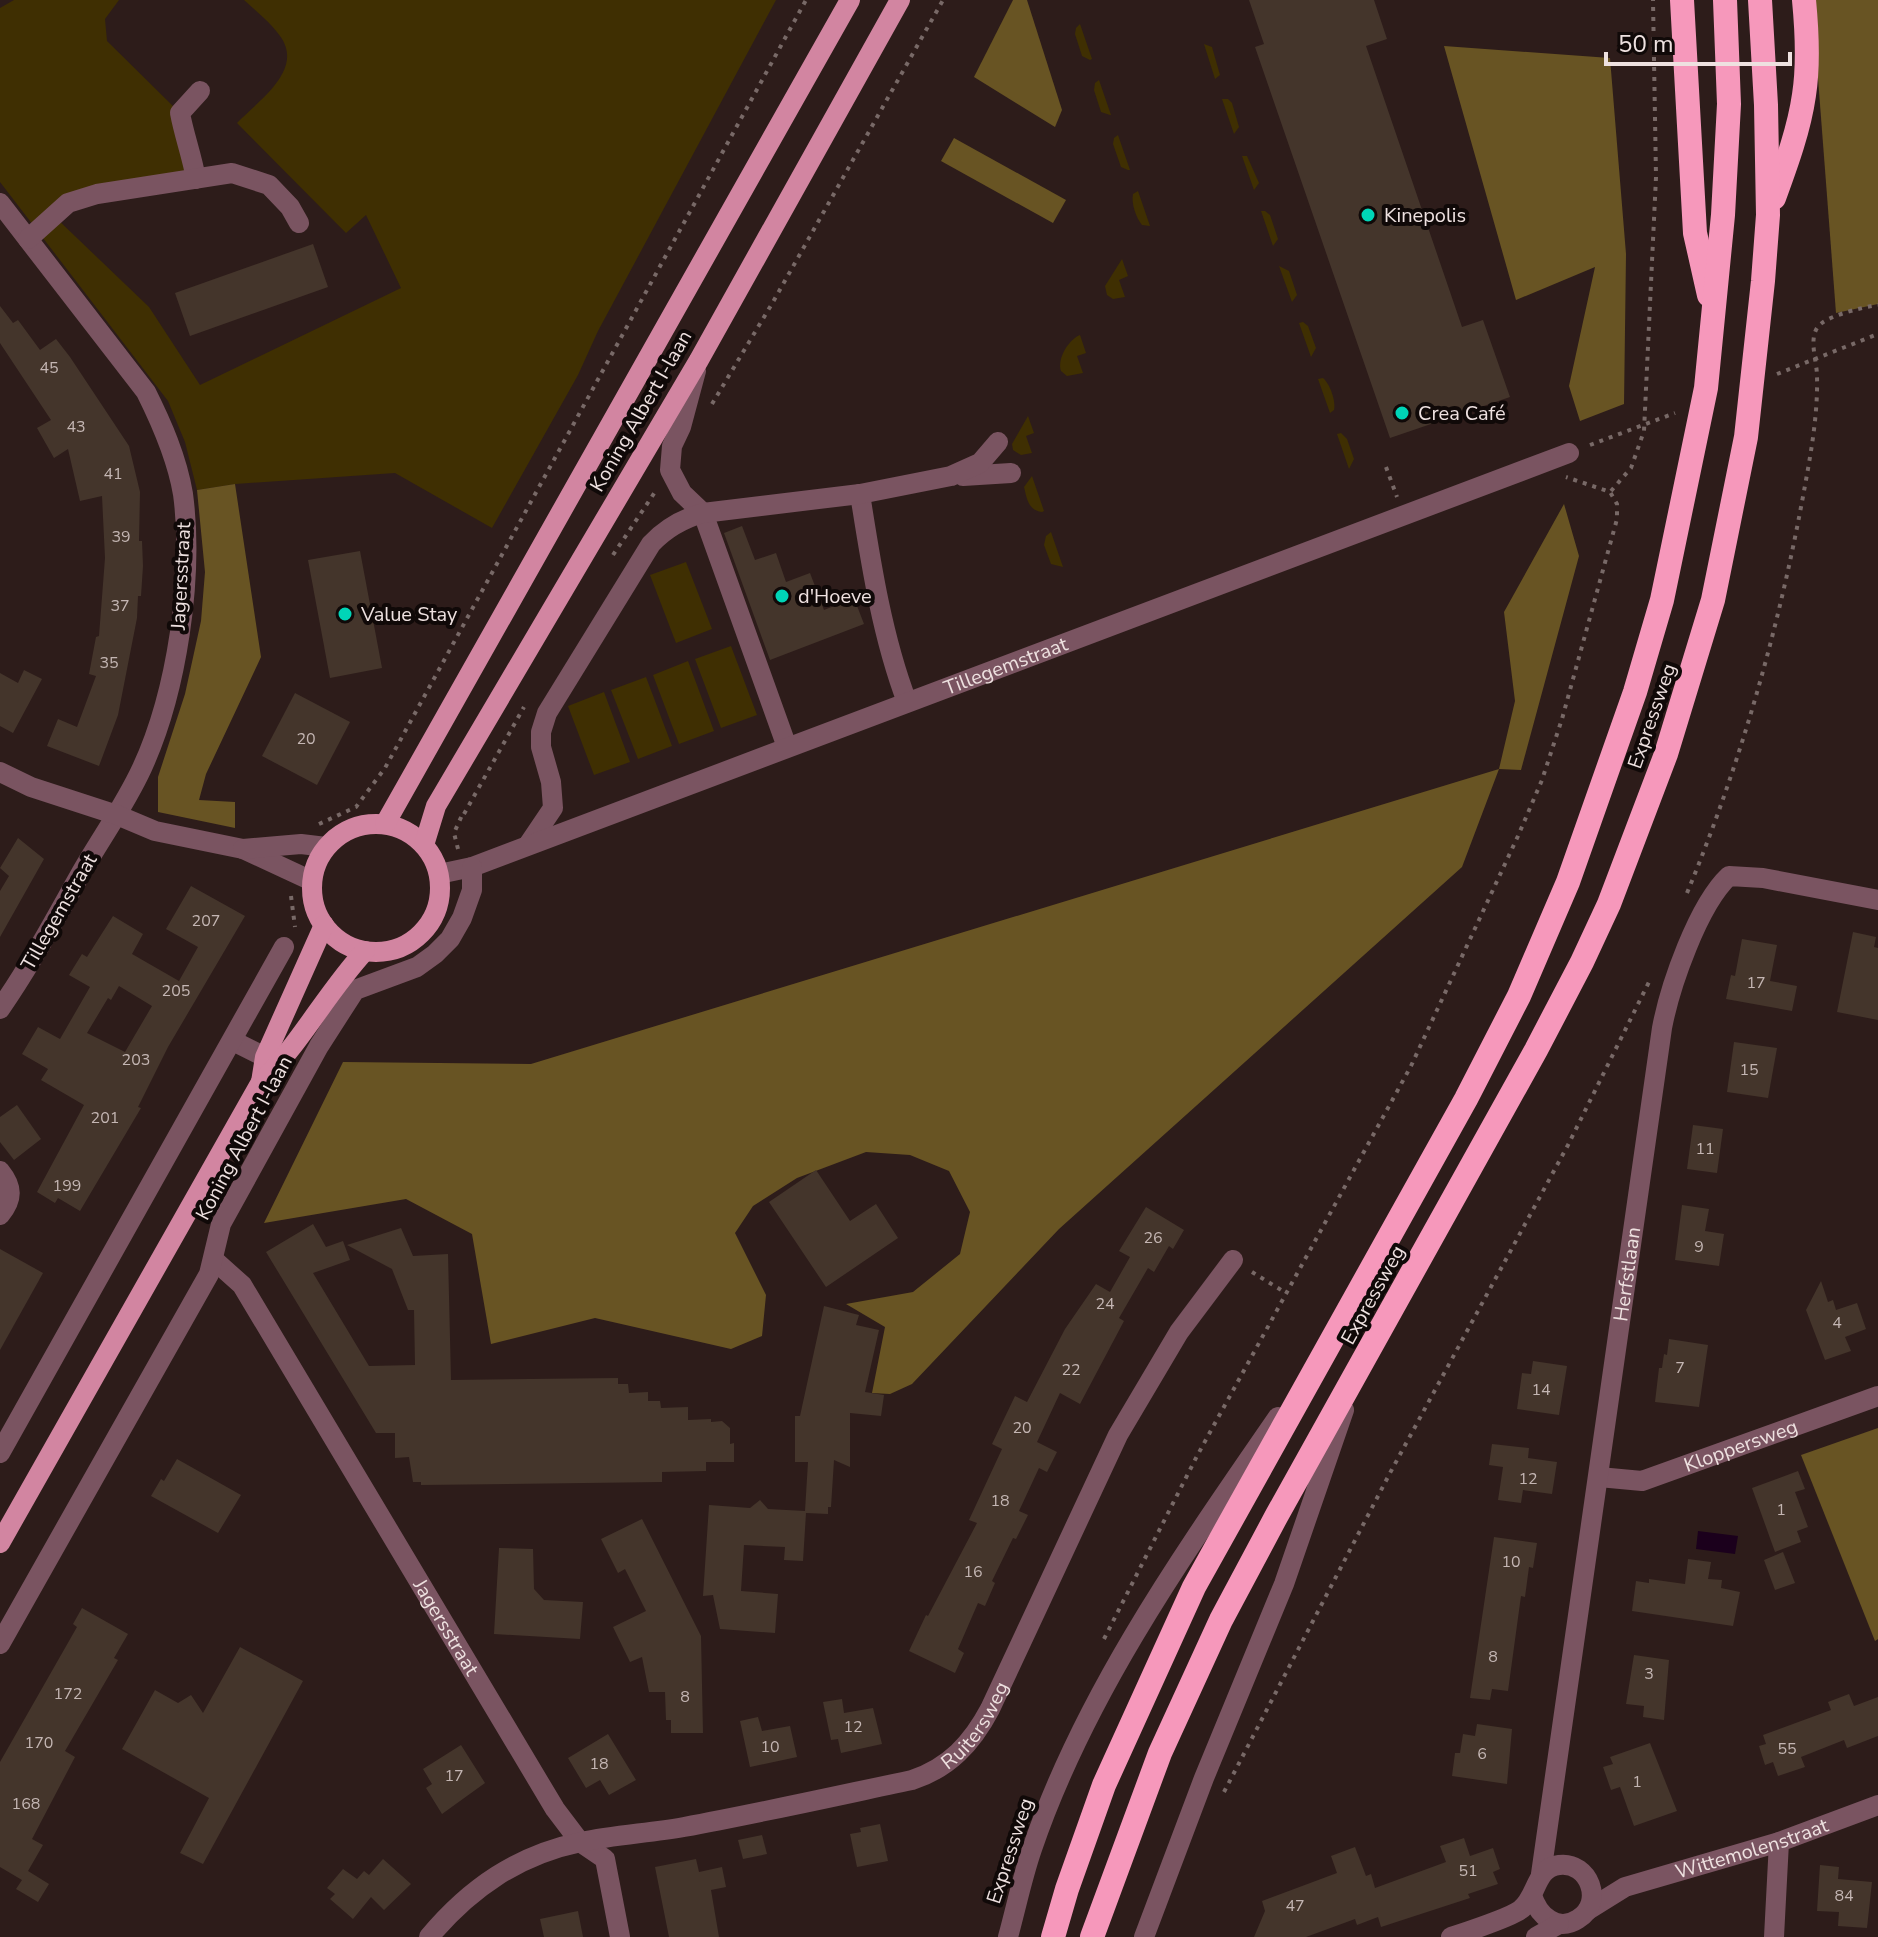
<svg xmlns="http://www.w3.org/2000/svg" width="1878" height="1937" viewBox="0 0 1878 1937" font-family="'Nunito Sans',sans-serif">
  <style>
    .green { fill: #3f2f02 }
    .forest { fill: #685423 }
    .water { fill: #1b001c }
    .building { fill: #44352b; fill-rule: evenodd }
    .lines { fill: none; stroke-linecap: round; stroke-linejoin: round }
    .path { stroke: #786967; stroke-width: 4; stroke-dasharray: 4 6; stroke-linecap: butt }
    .minor { stroke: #7a5461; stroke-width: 20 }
    .major { stroke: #d285a1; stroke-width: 20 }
    .highway { stroke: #f698bb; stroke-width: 24 }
    .poi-dot { fill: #00d5b7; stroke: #100908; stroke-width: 3 }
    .labels { text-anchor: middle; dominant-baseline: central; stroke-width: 8; stroke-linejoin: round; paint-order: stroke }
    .number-label { font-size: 16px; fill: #c4b6b3 }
    .poi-label { font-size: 20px; fill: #eee1e0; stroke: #100908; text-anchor: start }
    .street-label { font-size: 20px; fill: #eee1e0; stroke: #100908 }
  </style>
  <rect width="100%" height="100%" fill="#2d1c1a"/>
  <g class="green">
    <path d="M14 0H119L105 19 107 41 180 113 196 179 97 194 54 216 149 307 200 385 401 288 366 215 346 233 237 123C258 101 305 70 280 36 271 23 256 11 244 0H776L598 331 578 375 492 528 395 473 235 484 197 490 185 442 168 401 0 182V8Z"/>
    <polygon points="1080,24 1092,59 1090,60 1082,56 1075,34 1076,28"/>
    <polygon points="1204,44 1212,47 1220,75 1215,79"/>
    <polygon points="1099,80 1111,115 1110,115 1101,112 1094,90 1095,83"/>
    <polygon points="1222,99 1228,99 1232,103 1239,127 1234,134"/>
    <polygon points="1118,135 1130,170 1128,170 1121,167 1113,144 1114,138"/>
    <polygon points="1242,156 1247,156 1259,183 1254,190"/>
    <path d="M1138 191 1150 226 1142 225C1136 218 1131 203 1133 194Z"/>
    <polygon points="1261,211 1265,211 1270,215 1278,239 1273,246"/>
    <polygon points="1122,259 1128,276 1119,280 1125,297 1113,299 1107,295 1105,286"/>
    <polygon points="1279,266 1289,271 1297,295 1292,302"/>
    <polygon points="1303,322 1308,326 1316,348 1311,357 1299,323"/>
    <path d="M1080 335 1086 353 1077 356 1083 373 1067 376 1061 371C1057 359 1068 340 1080 335Z"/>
    <path d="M1323 378C1330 384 1336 401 1334 410L1330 413 1318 379Z"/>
    <polygon points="1028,416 1034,433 1026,436 1032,453 1021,455 1013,450 1012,444"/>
    <polygon points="1341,433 1347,439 1354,459 1349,469 1337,434"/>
    <path d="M1032 476 1044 511 1042 512C1028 510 1027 499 1024 487Z"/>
    <polygon points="1051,532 1063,567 1051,564 1044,545 1046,536"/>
    <polygon points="686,562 712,629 676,643 650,575"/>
    <polygon points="731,646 757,715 721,728 695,659"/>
    <polygon points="688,661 714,731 679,744 653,675"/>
    <polygon points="646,677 672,746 638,759 611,690"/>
    <polygon points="604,692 630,762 594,775 568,706"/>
  </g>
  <g class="forest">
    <polygon points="1013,0 1027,0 1062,110 1055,127 974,77"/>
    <polygon points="1812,0 1878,0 1878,304 1836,313"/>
    <polygon points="1444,46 1610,58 1626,254 1624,404 1580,421 1569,386 1595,267 1516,300"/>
    <polygon points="954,138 1066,200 1053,223 941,161"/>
    <polygon points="235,484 261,657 206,774 199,800 235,802 235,828 158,812 158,777 185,694 201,621 205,572 197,490"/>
    <polygon points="1564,504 1579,556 1521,770 1499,769 1462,867 1059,1229 912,1384 890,1394 872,1393 885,1327 846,1304 913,1292 960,1254 970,1212 949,1171 910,1155 866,1152 797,1178 753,1206 735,1233 766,1295 762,1336 731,1349 595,1318 491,1344 472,1234 406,1199 264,1223 343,1062 531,1064 1499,769 1515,701 1504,612"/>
    <polygon points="1878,1428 1878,1639 1875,1641 1801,1455"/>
  </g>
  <polygon class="water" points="1698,1531 1738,1536 1735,1554 1696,1549"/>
  <g class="building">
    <polygon points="1249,0 1374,0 1387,39 1366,46 1462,327 1483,320 1510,397 1390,438 1255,47 1264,44"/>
    <polygon points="313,244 328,287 190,336 175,293"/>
    <polygon points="0,306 13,323 18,320 40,350 56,339 70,357 129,446 140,492 139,541 142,541 143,566 141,596 138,596 137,618 118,715 99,766 47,746 58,719 77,727 96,676 89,674 96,637 99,636 105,558 102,496 80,501 68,449 54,458 37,428 51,420 0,343"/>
    <polygon points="742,526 755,560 776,553 786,582 810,573 824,610 854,598 864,624 770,660 724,533"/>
    <polygon points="360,551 382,668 330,678 308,560"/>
    <polygon points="24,670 42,679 13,733 0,726 0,673 18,683"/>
    <polygon points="295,693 350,722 317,785 262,756"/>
    <polygon points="18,838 44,859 0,937 0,891 9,876 0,868"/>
    <path d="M191 886 245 916 168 1047 138 1107 141 1108 80 1211 58 1198 55 1203 37 1192 84 1105 41 1080 48 1069 22 1054 38 1027 60 1039 90 987 69 975 82 954 87 957 113 916 143 934 132 954 179 981 198 947 166 929ZM119 986 152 1006 125 1052 87 1033 108 998 111 1000Z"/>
    <polygon points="1853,932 1876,937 1874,947 1878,948 1878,1020 1837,1012"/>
    <polygon points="1742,939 1777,945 1770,981 1797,986 1792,1011 1726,999 1731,975 1735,976"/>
    <polygon points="1734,1042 1777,1048 1768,1098 1727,1092"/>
    <polygon points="17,1105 41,1139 14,1160 0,1142 0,1117"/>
    <polygon points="1693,1125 1723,1129 1717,1173 1687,1169"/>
    <polygon points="816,1170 850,1221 876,1204 898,1238 826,1287 769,1202"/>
    <polygon points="1682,1205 1709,1209 1705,1231 1724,1234 1719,1266 1675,1260"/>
    <polygon points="1146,1207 1184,1230 1173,1249 1169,1246 1154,1272 1148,1268 1119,1318 1124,1321 1080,1404 1060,1393 1037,1442 1057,1452 1047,1472 1039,1468 1019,1511 1028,1515 1016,1539 1013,1538 992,1581 995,1583 985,1606 978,1603 958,1649 964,1653 955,1673 909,1651 926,1615 928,1616 977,1523 969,1520 1002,1449 992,1444 1015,1396 1027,1402 1065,1329 1096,1284 1110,1292 1130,1257 1119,1251"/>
    <polygon points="313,1224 326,1247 343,1241 350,1260 313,1273 369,1366 415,1365 414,1310 408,1310 392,1269 347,1245 401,1228 413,1256 448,1254 451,1380 618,1378 618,1384 628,1384 629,1393 648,1392 648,1401 660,1401 661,1408 688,1407 688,1420 711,1419 711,1422 722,1421 730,1428 730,1444 734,1443 734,1462 706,1462 706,1471 662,1472 662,1482 421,1485 421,1482 413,1482 409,1457 395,1458 395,1433 376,1433 266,1252"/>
    <polygon points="0,1249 43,1273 0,1350"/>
    <polygon points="1821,1281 1828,1302 1833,1300 1836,1310 1857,1303 1866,1329 1845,1337 1851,1351 1825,1360 1806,1310"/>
    <polygon points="824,1306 859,1315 856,1325 879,1330 865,1392 884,1395 881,1416 850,1413 850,1467 834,1460 831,1507 828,1507 828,1514 806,1513 803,1561 784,1560 785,1547 744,1545 741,1591 778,1594 775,1633 720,1629 713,1595 703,1596 709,1505 750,1508 760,1500 768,1509 805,1511 808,1462 795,1462 795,1416 800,1416"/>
    <polygon points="1669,1339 1708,1345 1699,1407 1655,1402 1659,1368 1662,1368 1664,1354 1667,1355"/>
    <polygon points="1533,1361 1567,1366 1559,1415 1517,1409 1522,1373 1531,1374"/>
    <polygon points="1492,1444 1529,1448 1528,1458 1557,1462 1552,1494 1523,1490 1521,1503 1498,1500 1503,1467 1489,1465"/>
    <polygon points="177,1459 241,1495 218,1533 151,1496 161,1479 164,1481"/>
    <polygon points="1798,1471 1805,1489 1795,1492 1808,1527 1797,1531 1801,1542 1775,1552 1752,1488"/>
    <polygon points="642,1519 701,1636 703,1733 671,1733 671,1720 666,1720 665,1692 649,1692 642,1657 630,1662 613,1627 646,1611 625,1569 618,1573 601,1539"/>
    <polygon points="1494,1537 1537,1543 1533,1568 1529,1567 1525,1597 1521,1596 1508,1691 1492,1689 1490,1700 1470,1698"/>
    <polygon points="499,1548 533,1549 534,1589 544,1600 583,1602 580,1639 494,1634"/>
    <polygon points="1783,1552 1795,1583 1775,1590 1764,1560"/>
    <polygon points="1688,1559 1711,1562 1708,1579 1722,1580 1721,1588 1740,1592 1733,1626 1632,1611 1636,1581 1649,1583 1649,1579 1685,1584"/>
    <polygon points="82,1608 128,1634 114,1658 118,1660 65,1751 75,1757 32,1839 43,1845 28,1871 49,1884 38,1902 16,1889 22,1880 0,1867 0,1762 77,1627 73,1624"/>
    <polygon points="240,1647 303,1681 203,1864 180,1853 209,1798 122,1749 155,1690 178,1703 191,1695 203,1713"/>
    <polygon points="1634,1655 1669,1660 1664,1720 1643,1717 1644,1706 1626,1704"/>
    <polygon points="1849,1694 1854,1706 1878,1697 1878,1736 1847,1748 1844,1740 1801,1757 1805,1767 1778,1776 1773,1762 1765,1765 1759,1746 1766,1744 1763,1735 1831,1710 1828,1702"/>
    <polygon points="842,1699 844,1713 873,1708 882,1744 841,1753 838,1739 831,1740 823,1702"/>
    <polygon points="758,1717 762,1731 790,1726 797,1757 750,1767 740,1721"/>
    <polygon points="1477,1724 1512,1729 1507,1784 1452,1776 1455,1753 1460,1753 1463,1734 1475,1736"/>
    <polygon points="608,1734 636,1780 609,1795 600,1780 586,1788 568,1758"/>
    <polygon points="1650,1743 1677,1811 1634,1826 1620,1787 1611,1790 1603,1767 1613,1764 1610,1757"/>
    <polygon points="461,1745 485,1783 442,1814 426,1788 432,1784 423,1769"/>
    <polygon points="880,1824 888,1861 857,1867 850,1834 861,1832 860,1828"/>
    <polygon points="762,1835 767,1854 743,1859 738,1840"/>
    <polygon points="1464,1838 1470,1856 1493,1848 1500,1869 1493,1872 1498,1884 1468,1894 1470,1898 1381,1927 1378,1917 1357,1925 1355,1919 1306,1937 1254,1937 1265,1911 1262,1901 1337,1873 1331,1856 1355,1847 1366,1876 1371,1874 1375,1888 1446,1862 1440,1846"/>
    <polygon points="383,1859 411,1884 384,1910 371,1897 353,1919 330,1899 335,1894 327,1888 343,1869 357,1879 364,1871 369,1875"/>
    <polygon points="696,1859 699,1872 722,1867 726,1887 711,1890 719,1937 669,1937 655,1867"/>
    <polygon points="1820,1865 1839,1867 1838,1879 1872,1882 1867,1928 1838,1926 1839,1912 1817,1911"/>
    <polygon points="578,1911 583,1937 544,1937 540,1919"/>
  </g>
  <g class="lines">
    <g class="path">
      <polyline points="1777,374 1878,334"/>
      <polyline points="712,404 773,302 943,0"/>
      <polyline points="1590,445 1675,413"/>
      <polyline points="1386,467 1397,497"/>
      <polyline points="1611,491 1631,468 1644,431 1656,177 1653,0"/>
      <polyline points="613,555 657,489"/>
      <polyline points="464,814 524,707"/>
      <polyline points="319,824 356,807 385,768 806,0"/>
      <polyline points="458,849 454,833 463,813"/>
      <path d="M1687 893C1741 763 1779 628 1804 491 1811 453 1818 414 1817 376 1817 362 1809 341 1817 328 1824 316 1864 307 1878 305"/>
      <polyline points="291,896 295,927"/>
      <polyline points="1252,1272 1286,1293"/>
      <polyline points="1104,1639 1197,1456 1411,1066 1518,836 1542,780 1562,719 1617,519 1617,504 1610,492 1566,477"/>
      <polyline points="1224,1792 1390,1473 1568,1145 1649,982"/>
    </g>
    <g class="minor">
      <path d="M196 179C192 156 184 135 180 113L200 91"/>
      <path d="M0 203 146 392C162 424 177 458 183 494 194 577 177 692 142 768 125 805 101 838 81 873 55 919 30 966 0 1009"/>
      <polyline points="28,239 68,203 97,194 232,173 269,185 290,207 299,223"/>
      <polyline points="696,371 681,427 672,446 670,470 682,493 703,513 787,747"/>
      <polyline points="963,476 1011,473"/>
      <path d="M860 494C871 564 882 636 907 702"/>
      <polyline points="0,772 31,787 117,815 155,831 243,849 312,881"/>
      <path d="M528 845 553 808 551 782 541 747V732L547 713 651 544C666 528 682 519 703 513L860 494 951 476 980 463 998 442"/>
      <polyline points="243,849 301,844 326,847"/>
      <path id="s1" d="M439 874 472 867 1569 453"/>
      <polyline points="233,1041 279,1064"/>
      <path d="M0 1171C13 1187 13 1199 0 1215"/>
      <path id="s2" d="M214 1260 242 1285 555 1809 580 1842 605 1859 620 1937"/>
      <polyline points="0,1453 284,947"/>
      <path id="s3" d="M1599 1477 1642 1481 1878 1396"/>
      <polyline points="0,1644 209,1274 221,1224 319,1046 355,990 417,967 435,954 450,939 462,918 472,890 472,867"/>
      <path id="s4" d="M1541 1874 1662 1028C1670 986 1698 905 1729 876L1763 878 1878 900"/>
      <path id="s5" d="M1588 1910 1625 1887 1779 1842 1878 1805"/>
      <path id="s6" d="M429 1937C470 1888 518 1855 581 1842 615 1835 650 1833 684 1827 760 1813 836 1796 912 1780 949 1768 972 1743 990 1709L1118 1435 1179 1332 1233 1260"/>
      <path d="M1008 1937C1016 1908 1022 1878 1032 1849 1085 1693 1185 1552 1278 1417"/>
      <polyline points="1144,1937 1204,1778 1284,1584 1344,1410"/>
      <path d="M1451 1937C1466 1932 1509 1918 1520 1910 1538 1897 1534 1868 1559 1865 1589 1861 1605 1903 1578 1919 1557 1933 1538 1915 1532 1895"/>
      <polyline points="1536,1937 1559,1924"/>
      <polyline points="1774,1937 1779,1842"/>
    </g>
    <g class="major">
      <circle cx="376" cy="888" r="64"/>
      <polyline points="385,824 850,0"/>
      <polyline points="424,845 436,806 699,360 900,0"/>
      <polyline points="261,1082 265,1057 324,925"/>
      <path d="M0 1543 261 1082C301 1043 327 992 365 951"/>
    </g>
    <g class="highway">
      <polyline points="1682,0 1695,233 1709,295"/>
      <path d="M1774 198C1786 165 1799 130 1804 95 1809 63 1807 31 1804 0"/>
      <polyline points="1053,1937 1067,1889 1104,1785 1194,1587 1466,1099 1519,996 1568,882 1635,692 1662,600 1706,388 1723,215 1729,104 1725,0"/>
      <polyline points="1092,1937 1160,1753 1221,1620 1277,1515 1536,1050 1582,962 1609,904 1666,754 1713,600 1746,437 1763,281 1768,215 1766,105 1760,0"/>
    </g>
  </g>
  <g class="poi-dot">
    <circle cx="1368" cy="215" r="8"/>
    <circle cx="1402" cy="413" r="8"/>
    <circle cx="782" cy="596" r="8"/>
    <circle cx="345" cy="614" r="8"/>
  </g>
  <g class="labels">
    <g class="number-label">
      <text x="49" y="368">45</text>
      <text x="76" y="427">43</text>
      <text x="113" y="474">41</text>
      <text x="121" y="537">39</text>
      <text x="120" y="606">37</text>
      <text x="109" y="663">35</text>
      <text x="306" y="739">20</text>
      <text x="206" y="921">207</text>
      <text x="1756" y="983">17</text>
      <text x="176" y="991">205</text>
      <text x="136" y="1060">203</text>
      <text x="1749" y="1070">15</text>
      <text x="105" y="1118">201</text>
      <text x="1705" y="1149">11</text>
      <text x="67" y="1186">199</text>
      <text x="1153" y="1238">26</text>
      <text x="1699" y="1247">9</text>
      <text x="1105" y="1304">24</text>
      <text x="1837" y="1323">4</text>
      <text x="1680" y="1368">7</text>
      <text x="1071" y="1370">22</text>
      <text x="1541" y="1390">14</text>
      <text x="1022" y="1428">20</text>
      <text x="1528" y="1479">12</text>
      <text x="1000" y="1501">18</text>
      <text x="1781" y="1510">1</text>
      <text x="1511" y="1562">10</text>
      <text x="973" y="1572">16</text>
      <text x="1493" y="1657">8</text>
      <text x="1649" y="1674">3</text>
      <text x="68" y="1694">172</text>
      <text x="685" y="1697">8</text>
      <text x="853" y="1727">12</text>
      <text x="39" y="1743">170</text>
      <text x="770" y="1747">10</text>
      <text x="1787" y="1749">55</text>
      <text x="1482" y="1754">6</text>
      <text x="599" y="1764">18</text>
      <text x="454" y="1776">17</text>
      <text x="1637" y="1782">1</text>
      <text x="26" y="1804">168</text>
      <text x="1468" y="1871">51</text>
      <text x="1844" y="1896">84</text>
      <text x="1295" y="1906">47</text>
    </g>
    <g class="poi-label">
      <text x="1384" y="215">Kinepolis</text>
      <text x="1418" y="413">Crea Café</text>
      <text x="798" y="596">d'Hoeve</text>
      <text x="361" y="614">Value Stay</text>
    </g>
    <g class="street-label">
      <text transform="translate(641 411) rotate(-60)">Koning Albert I-laan</text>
      <text transform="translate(181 576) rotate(-87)">Jagersstraat</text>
      <text stroke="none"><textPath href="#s1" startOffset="604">Tillegemstraat</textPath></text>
      <text transform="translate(1652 716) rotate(-71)">Expressweg</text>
      <text transform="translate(59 912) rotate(-60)">Tillegemstraat</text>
      <text transform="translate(244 1138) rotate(-62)">Koning Albert I-laan</text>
      <text stroke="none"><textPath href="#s4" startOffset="606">Herfstlaan</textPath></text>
      <text transform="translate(1373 1295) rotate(-61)">Expressweg</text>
      <text stroke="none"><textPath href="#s3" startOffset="148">Kloppersweg</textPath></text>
      <text stroke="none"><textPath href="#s2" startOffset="436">Jagersstraat</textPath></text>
      <text stroke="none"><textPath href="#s6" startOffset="606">Ruitersweg</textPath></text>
      <text stroke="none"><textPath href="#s5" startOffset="176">Wittemolenstraat</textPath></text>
      <text transform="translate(1010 1851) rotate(-72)">Expressweg</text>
    </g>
  </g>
  <path d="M1606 52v12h184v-12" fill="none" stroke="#eee1e0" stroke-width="4"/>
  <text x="1618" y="52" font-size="24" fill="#eee1e0" stroke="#100908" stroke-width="6" paint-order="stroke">50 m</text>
</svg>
